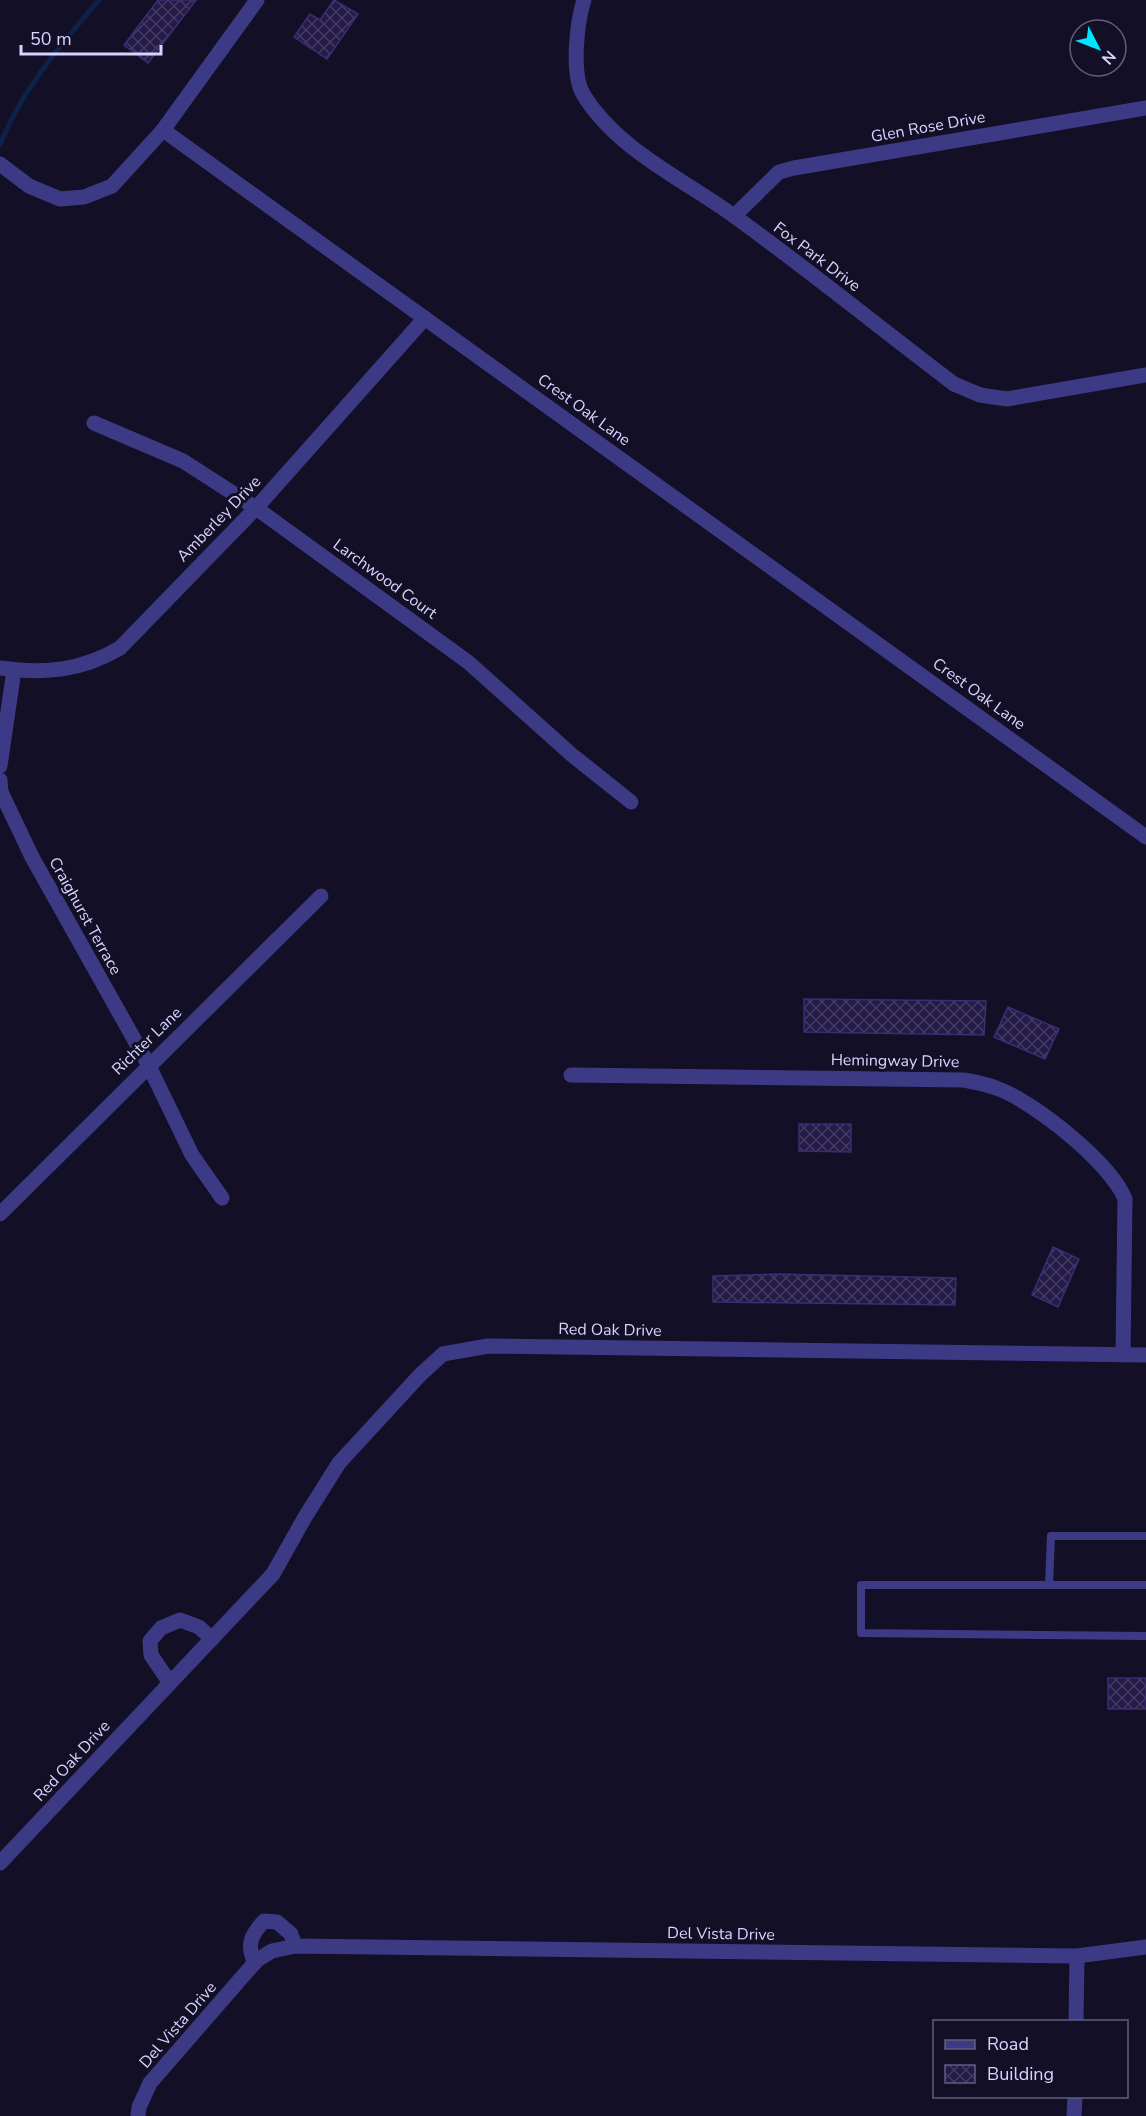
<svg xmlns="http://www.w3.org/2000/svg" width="1146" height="2116" viewBox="0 0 1146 2116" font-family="'Nunito Sans',sans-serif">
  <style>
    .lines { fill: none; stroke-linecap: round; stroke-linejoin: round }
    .stream { stroke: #0c2248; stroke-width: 5 }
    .building { fill: url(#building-cross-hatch); stroke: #3b2d73; stroke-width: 1.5 }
    .lane { stroke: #3d3a85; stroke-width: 8 }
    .street { stroke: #3d3a85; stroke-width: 15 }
    .labels { text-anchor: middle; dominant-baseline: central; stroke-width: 6; stroke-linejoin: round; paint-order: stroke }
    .street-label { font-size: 16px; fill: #d9d4ff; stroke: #130f26 }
  </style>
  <defs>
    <pattern id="building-cross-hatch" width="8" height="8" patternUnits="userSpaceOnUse" patternTransform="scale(1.5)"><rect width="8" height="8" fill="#241b47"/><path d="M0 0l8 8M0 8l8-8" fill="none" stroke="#433b63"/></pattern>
  </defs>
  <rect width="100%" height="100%" fill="#130f26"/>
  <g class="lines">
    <path class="stream" d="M0 145C21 90 61 45 99 0"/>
  </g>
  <g class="building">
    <polygon points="158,0 196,0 148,63 124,45"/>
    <polygon points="334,0 358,14 327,59 294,37 310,14 320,20"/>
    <polygon points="804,999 986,1001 984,1035 804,1032"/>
    <polygon points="1008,1007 1059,1029 1045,1059 994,1037"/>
    <polygon points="799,1124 851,1124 851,1152 799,1151"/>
    <polygon points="1053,1247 1079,1259 1058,1307 1032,1295"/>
    <polygon points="778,1274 956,1278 955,1305 713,1302 713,1276"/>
    <rect x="1108" y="1678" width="38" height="31"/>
  </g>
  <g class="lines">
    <g class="lane">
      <polyline points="1049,1585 1051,1536 1146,1536"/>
      <polyline points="1146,1585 861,1585 861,1633 1146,1636"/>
    </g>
    <g class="street">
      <path d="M584 0C577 22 571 73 583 94 616 149 683 179 734 216 809 270 880 328 954 384L980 395 1007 399 1146 375"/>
      <polyline points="163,130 1146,837"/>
      <polyline points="0,164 29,186 60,199 84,197 112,186 163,130 257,0"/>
      <polyline points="734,216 779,172 794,168 1146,108"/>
      <polyline points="94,423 183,461 256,508 468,662 572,755 631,802"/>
      <path d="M0 668C45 674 81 671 120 648L256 508 425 318"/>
      <polyline points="0,766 14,670"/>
      <polyline points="0,780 1,792 32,857 148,1064 192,1155 222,1198"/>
      <path d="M571 1075 964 1080C975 1082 986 1084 996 1088 1032 1100 1111 1163 1125 1199L1123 1355"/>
      <polyline points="0,1214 321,896"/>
      <polyline points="170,1683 151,1655 150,1641 161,1628 180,1620 199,1627 212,1639"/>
      <polyline points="0,1863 273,1574 305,1517 339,1463 420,1375 443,1354 488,1346 1146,1355"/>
      <path d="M255 1963C246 1945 251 1935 264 1921L277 1922 291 1934 295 1946"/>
      <polyline points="1076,2022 1077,1956"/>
      <polyline points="138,2116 139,2107 150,2083 257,1960 272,1951 295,1946 1077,1956 1146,1947"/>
      <polyline points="1074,2116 1075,2096"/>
    </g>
  </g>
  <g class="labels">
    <g class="street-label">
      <text transform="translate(928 127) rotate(-10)">Glen Rose Drive</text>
      <text transform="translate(817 257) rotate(37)">Fox Park Drive</text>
      <text transform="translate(584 410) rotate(36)">Crest Oak Lane</text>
      <text transform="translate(219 519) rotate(-46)">Amberley Drive</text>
      <text transform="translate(385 579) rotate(36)">Larchwood Court</text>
      <text transform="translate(979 694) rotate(36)">Crest Oak Lane</text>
      <text transform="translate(85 916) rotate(61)">Craighurst Terrace</text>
      <text transform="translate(147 1041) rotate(-44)">Richter Lane</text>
      <text transform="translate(895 1061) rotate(1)">Hemingway Drive</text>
      <text transform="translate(610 1330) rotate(1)">Red Oak Drive</text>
      <text transform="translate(72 1761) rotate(-47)">Red Oak Drive</text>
      <text transform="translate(721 1934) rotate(1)">Del Vista Drive</text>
      <text transform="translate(178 2025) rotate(-49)">Del Vista Drive</text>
    </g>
  </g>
  <rect x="933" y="2020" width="195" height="78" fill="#130f26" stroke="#625e7d" stroke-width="1.5"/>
  <rect x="945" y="2040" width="30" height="9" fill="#3d3a85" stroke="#625e7d" stroke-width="1.5"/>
  <text x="987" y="2050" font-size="18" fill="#d9d4ff">Road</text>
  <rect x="945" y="2065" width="30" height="18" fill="url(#building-cross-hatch)" stroke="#625e7d" stroke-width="1.5"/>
  <text x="987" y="2080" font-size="18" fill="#d9d4ff">Building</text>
  <g transform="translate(1098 48) rotate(132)"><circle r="28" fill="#130f26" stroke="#625e7d" stroke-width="1.5"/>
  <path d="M0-4.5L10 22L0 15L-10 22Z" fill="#00e5ff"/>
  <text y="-9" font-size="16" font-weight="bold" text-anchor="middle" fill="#d9d4ff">N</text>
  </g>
  <path d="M21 45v9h140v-9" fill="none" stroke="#d9d4ff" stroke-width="3"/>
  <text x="30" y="45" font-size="18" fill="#d9d4ff" stroke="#130f26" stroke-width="4.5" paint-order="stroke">50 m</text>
</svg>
